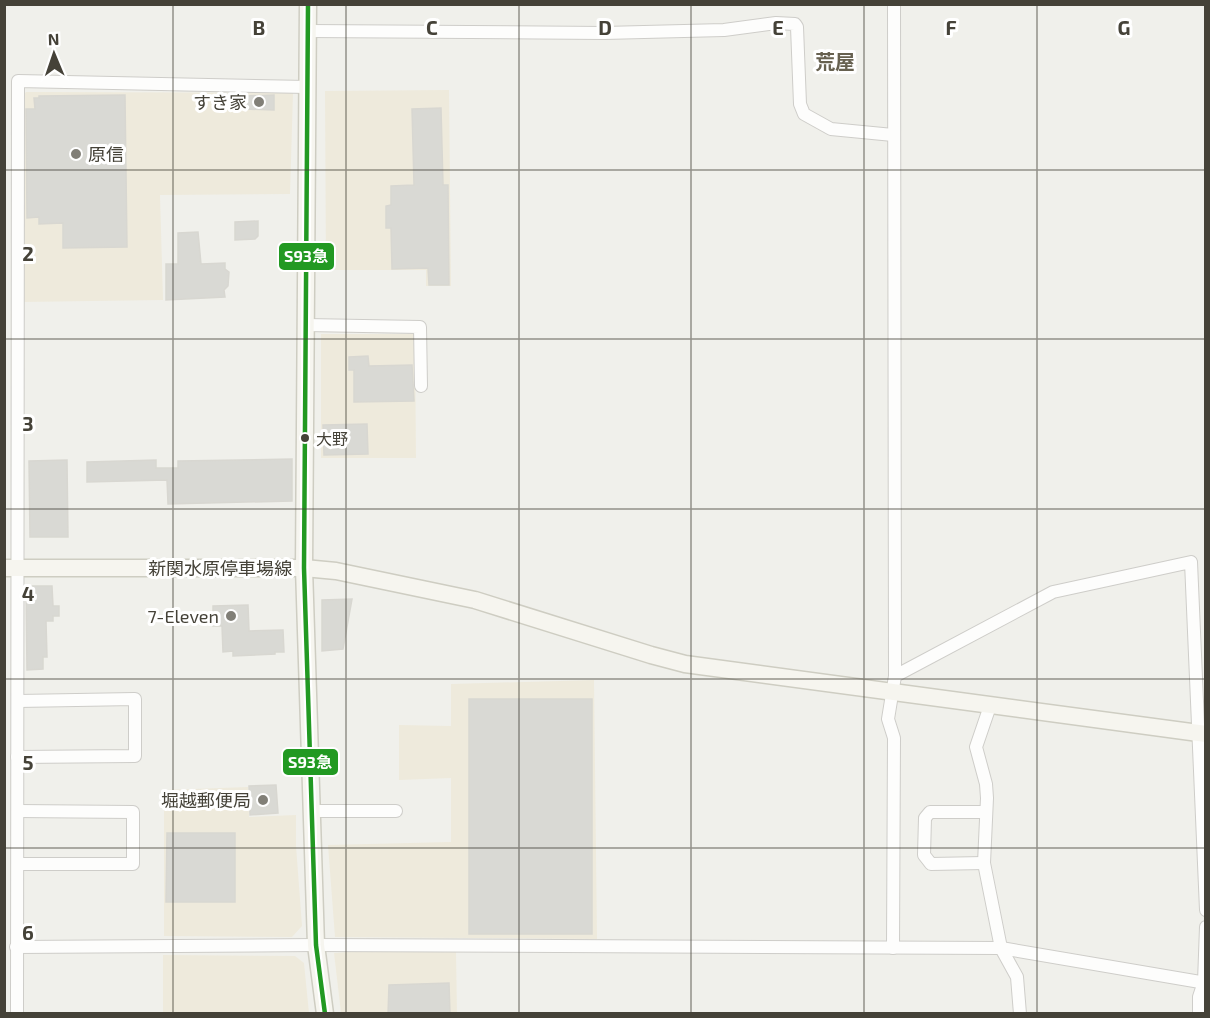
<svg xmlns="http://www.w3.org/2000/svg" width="1210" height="1018" viewBox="0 0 1210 1018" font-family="'Exo 2','Noto Sans JP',sans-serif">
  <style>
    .commercial { fill: #eeeadc }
    .building { fill: #d9d9d4; stroke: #d8d7d1; stroke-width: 1.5 }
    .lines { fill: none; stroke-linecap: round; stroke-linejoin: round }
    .street-casing { stroke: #cecdc9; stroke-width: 14 }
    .secondary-casing { stroke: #cecdc2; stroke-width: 19 }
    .street { stroke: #fdfdfc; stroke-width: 12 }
    .secondary { stroke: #f6f5ef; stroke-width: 16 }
    .bus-1-casing { stroke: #fff; stroke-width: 9 }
    .bus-1 { stroke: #292; stroke-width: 4.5 }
    .grid { fill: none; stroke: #454238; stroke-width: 1.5; stroke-opacity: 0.55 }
    .poi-dot { fill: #817f77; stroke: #fff; stroke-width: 2 }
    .bus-dot { fill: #454238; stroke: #fff; stroke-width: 2 }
    .labels { text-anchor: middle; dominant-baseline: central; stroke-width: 6; stroke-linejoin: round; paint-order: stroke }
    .bus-label { font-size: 16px; fill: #454238; stroke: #fff; text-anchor: start }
    .poi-label { font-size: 18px; fill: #454238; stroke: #fff; text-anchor: end }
    .street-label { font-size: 18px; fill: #454238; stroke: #fff }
    .neighbourhood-label { font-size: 20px; font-weight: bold; fill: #676150; stroke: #fff }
    .grid-label { font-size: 20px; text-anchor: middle; font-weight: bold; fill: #454238; stroke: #fff; stroke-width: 6; stroke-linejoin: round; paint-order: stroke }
    .line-badge { stroke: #fff; stroke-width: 2 }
    .badge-label { font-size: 16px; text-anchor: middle; font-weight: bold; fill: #fff }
  </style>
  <rect width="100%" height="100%" fill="#f0f0eb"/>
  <g class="commercial">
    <polygon points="449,90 451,286 426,286 426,270 326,270 325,91"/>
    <polygon points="26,92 293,93 290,194 160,195 163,300 21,302 21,98"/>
    <polygon points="321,334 415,334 416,458 321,458"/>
    <polygon points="594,680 597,939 335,937 328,845 451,842 451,778 399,780 399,725 451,726 451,684"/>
    <polygon points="248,787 249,817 296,815 296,846 302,926 292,937 164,936 164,790"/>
    <polygon points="363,951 456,952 457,1013 341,1013 334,953"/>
    <polygon points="163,955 295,956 304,963 309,1013 163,1013"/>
  </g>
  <g class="building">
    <polygon points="125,95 127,247 63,248 63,223 39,224 39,217 27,218 26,109 35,109 34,98 39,98 39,96"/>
    <polygon points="274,95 274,110 245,109 244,96"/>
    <polygon points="441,108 443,185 448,185 449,285 429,285 428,268 392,269 391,228 386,228 386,206 391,205 391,186 414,185 412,109"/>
    <polygon points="258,221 258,236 255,239 235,240 235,222"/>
    <polygon points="198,232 201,264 225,263 225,269 229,272 228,286 224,290 225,297 166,300 166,264 178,264 178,233"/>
    <polygon points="368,356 369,366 412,365 414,401 354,402 354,370 349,370 349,357"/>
    <polygon points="367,424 368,454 324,455 323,425"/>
    <polygon points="292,459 292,501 168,504 167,480 87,482 87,462 156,460 156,468 178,468 178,461"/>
    <polygon points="67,460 68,537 30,537 29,461"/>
    <polygon points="26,586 52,586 53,606 59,606 59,616 53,616 53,621 46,621 47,657 43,657 43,669 27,670"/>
    <polygon points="352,599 343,649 322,651 322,600"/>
    <polygon points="248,605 249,631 283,630 284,652 275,652 275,654 233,656 233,651 223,652 222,626 213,626 213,606"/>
    <rect x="469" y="699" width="123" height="235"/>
    <polygon points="276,785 278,813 250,815 249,786"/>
    <polygon points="167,833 235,833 235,902 166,902"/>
    <polygon points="449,983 450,1014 388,1014 389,985"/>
  </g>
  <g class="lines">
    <g class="street-casing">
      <g id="street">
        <polyline points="308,31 604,33 724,30 776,23 795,24 797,27 800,104 804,114 831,129 893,135"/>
        <polyline points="306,325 420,327 421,386"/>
        <polyline points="895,676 1053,592 1191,562 1206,910"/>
        <polyline points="990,706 976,747 986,784 987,798 984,863 1001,948 1017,977 1020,1014"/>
        <polyline points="17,757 135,756 135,699 18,701"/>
        <polyline points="312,811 396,811"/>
        <polyline points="984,863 931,864 924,855 925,818 930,812 986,812"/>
        <polyline points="18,864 133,864 133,812 18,811"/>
        <polyline points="16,947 316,945 1001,948 1206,983"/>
        <polyline points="893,948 894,738 888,719 895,676 894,4"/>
        <polyline points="17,1014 18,81 308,87"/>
        <polyline points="1199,1014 1199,997 1204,982 1206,927"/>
      </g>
    </g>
    <g class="secondary-casing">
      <g id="secondary">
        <polyline points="308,4 304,568 316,945 325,1014"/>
        <polyline points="4,568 304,568 336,571 475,600 651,655 685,664 1206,734"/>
      </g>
    </g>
    <use href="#street" class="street"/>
    <use href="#secondary" class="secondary"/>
    <g class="bus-1-casing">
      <polyline id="bus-1" points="308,4 304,568 316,945 325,1014"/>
    </g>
    <use href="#bus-1" class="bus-1"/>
  </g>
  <path class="grid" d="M173 4V1014M346 4V1014M519 4V1014M691 4V1014M864 4V1014M1037 4V1014M4 170H1206M4 339H1206M4 509H1206M4 679H1206M4 848H1206"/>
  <g class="poi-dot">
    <circle cx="259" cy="102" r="6"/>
    <circle cx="76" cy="154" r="6"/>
    <circle cx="231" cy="616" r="6"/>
    <circle cx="263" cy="800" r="6"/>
  </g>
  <circle class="bus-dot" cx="305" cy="438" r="5"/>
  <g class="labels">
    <g class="bus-label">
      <text x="316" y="438">大野</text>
    </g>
    <g class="poi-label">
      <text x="247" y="102">すき家</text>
      <text x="88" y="154" text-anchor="start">原信</text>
      <text x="219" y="616">7-Eleven</text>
      <text x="251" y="800">堀越郵便局</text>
    </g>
    <g class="street-label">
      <text x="220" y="568">新関水原停車場線</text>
    </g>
    <g class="neighbourhood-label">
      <text x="835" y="61">荒屋</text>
    </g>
  </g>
  <g class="grid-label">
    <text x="259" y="35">B</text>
    <text x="432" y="35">C</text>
    <text x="605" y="35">D</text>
    <text x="778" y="35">E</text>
    <text x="951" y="35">F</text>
    <text x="1124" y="35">G</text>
    <text x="28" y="261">2</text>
    <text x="28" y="431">3</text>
    <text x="28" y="601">4</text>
    <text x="28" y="770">5</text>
    <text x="28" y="940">6</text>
  </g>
  <g class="line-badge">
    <rect x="278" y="242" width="57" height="29" rx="6" fill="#292"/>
    <rect x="282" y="748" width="57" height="28" rx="6" fill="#292"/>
  </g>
  <g class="badge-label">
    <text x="306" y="262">S93急</text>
    <text x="310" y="768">S93急</text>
  </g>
  <rect width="1210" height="1018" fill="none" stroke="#454238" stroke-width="12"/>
  <g transform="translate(54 54) rotate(358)" stroke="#ffffff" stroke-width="4.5" paint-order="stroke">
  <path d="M0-4.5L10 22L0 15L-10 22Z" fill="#454238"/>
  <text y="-9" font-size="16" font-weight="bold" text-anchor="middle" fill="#454238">N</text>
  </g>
</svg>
